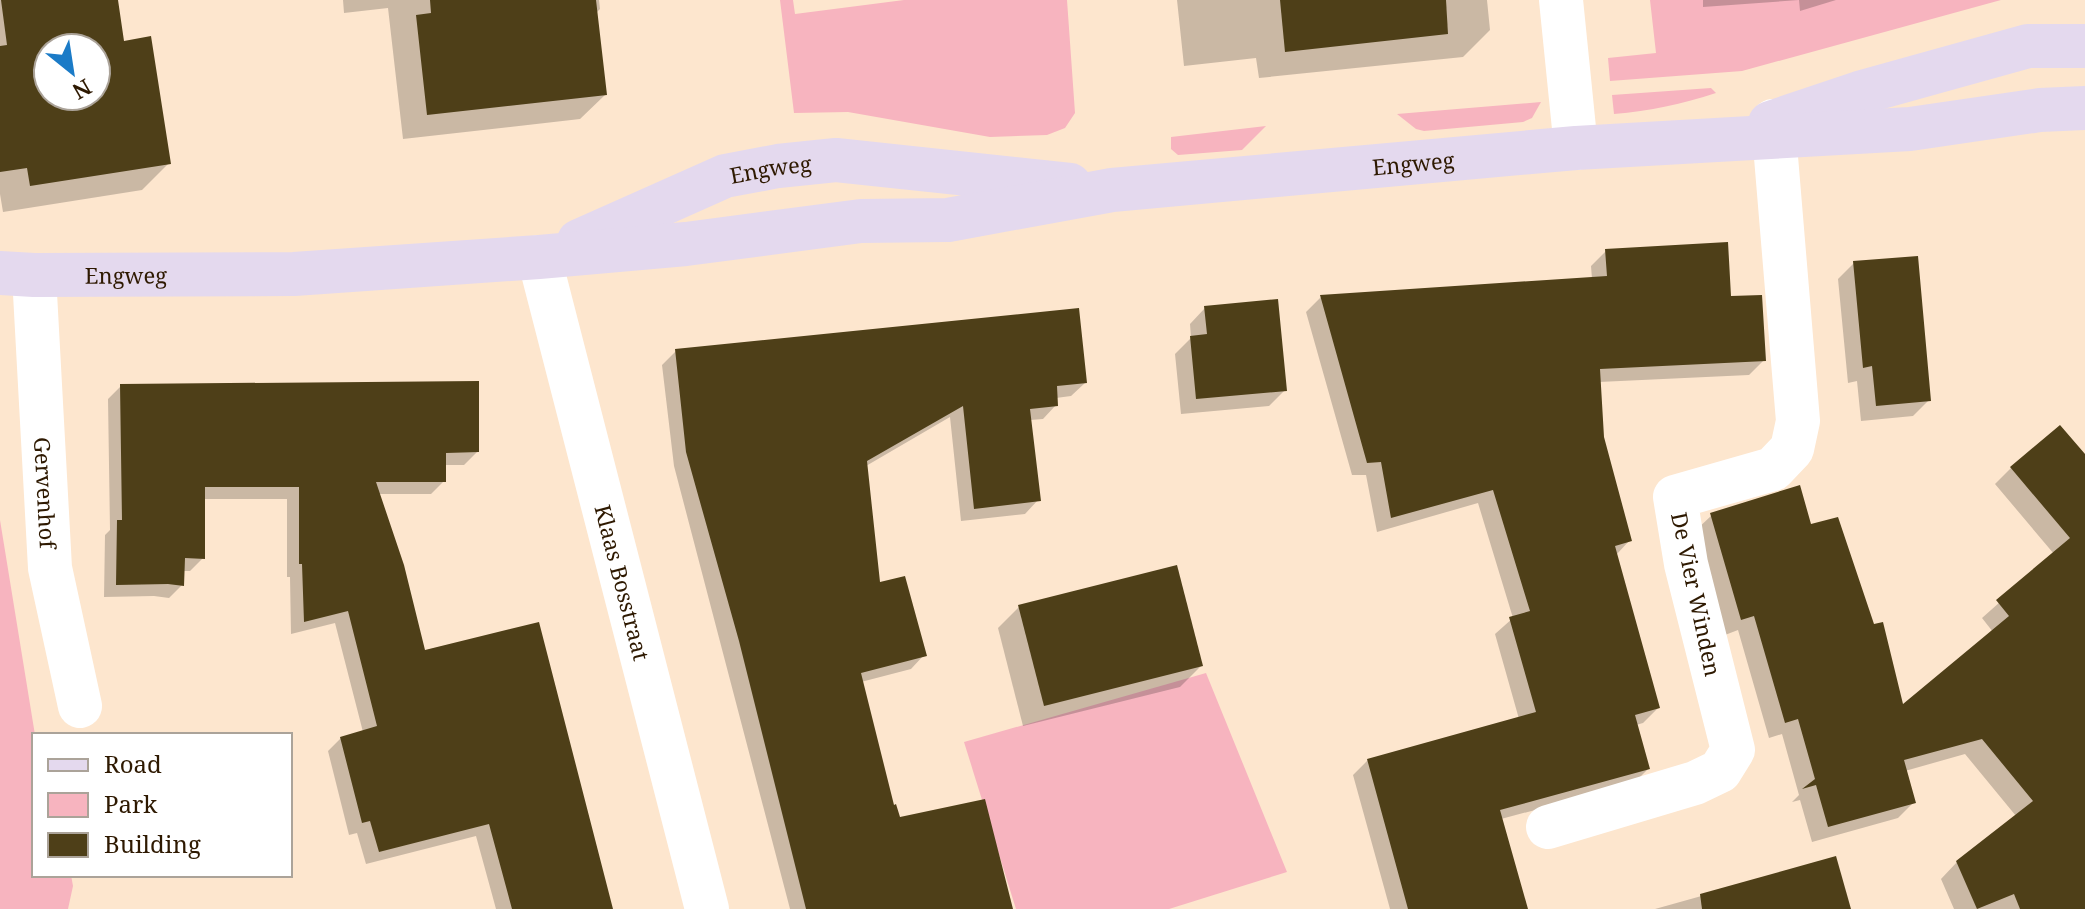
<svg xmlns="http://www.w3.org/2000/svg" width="2085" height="909" viewBox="0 0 2085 909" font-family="'Noto Serif',serif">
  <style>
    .green { fill: #f7b4bf }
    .shadow { fill: #0003; fill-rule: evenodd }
    .building { fill: #4e3f18; fill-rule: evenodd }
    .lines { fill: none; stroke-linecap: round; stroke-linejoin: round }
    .street { stroke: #fff; stroke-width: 44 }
    .secondary { stroke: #e4d9ee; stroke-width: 44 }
    .labels { text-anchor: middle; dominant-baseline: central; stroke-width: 8; stroke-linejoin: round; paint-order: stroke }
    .street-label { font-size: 22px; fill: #2e1901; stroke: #fff }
  </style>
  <rect width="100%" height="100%" fill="#fde6ce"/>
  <g class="green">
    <polygon points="780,0 793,0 795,14 904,0 1067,0 1075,113 1065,128 1047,135 990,137 848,112 794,113"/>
    <polygon points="1650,0 2001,0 1742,71 1610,81 1608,58 1656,53"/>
    <path d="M1711 88 1716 93C1682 104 1650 111 1614 114L1612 95Z"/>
    <polygon points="1541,102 1532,118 1523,122 1424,131 1416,129 1397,114"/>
    <polygon points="1266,126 1242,150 1178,155 1171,149 1171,137"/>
    <polygon points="0,520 35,735 34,875 71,875 73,886 68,909 0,909"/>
    <polygon points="1206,673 1287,872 1169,909 1016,909 964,742"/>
  </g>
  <g class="shadow">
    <path d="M0 0H116L123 43 169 163 142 190 3 212 0 194ZM48 48H96V96H48Z"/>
    <polygon points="343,0 599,0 600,9 596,13 605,95 580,119 403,139 388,8 344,13"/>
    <polygon points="1177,0 1487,0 1490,30 1463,57 1259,78 1256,58 1184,66"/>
    <polygon points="1703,0 1799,0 1703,7"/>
    <polygon points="1799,0 1836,0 1800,11"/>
    <polygon points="1606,251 1730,298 1764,360 1749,375 1599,382 1602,437 1630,540 1616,555 1658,708 1643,723 1636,725 1648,769 1633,784 1501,819 1526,909 1390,909 1353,775 1368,760 1519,719 1495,634 1513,618 1478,503 1377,532 1366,475 1352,475 1306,312 1321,297 1592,279 1591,266"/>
    <polygon points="1854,263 1929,400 1913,416 1861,421 1857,381 1848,383 1838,279"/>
    <polygon points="1205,308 1285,390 1269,406 1181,414 1175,354 1191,338 1190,324"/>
    <polygon points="676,351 1085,383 1071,396 1056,398 1056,405 1043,419 1030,420 1038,500 1025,514 961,521 950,417 866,466 879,585 924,655 911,669 861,682 893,807 898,820 1011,909 790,909 674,466 662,365"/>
    <polygon points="121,386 477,452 464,465 444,465 444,481 431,494 378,494 424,653 612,909 496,909 476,836 366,864 357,833 349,835 328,751 341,738 363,732 335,623 291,634 290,577 287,577 287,499 203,499 203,558 190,571 183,571 182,585 169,598 154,596 104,597 105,535 110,530 108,399"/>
    <polygon points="2085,457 2085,909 1954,909 1941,879 1957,862 2016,816 1965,754 1905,771 1914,802 1898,818 1812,842 1800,800 1792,802 1799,795 1782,734 1769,738 1738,630 1725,635 1695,531 1712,515 1809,527 1902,708 1993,632 1982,618 2054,554 1995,484 2011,468"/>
    <polygon points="1019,607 1201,666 1180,687 1023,726 998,628"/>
    <polygon points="1834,859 1849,909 1655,909"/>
  </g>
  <g class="building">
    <path d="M1 0H118L124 41 151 36 171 164 30 186 27 168 0 172V46L7 45ZM48 48H96V96H48Z"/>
    <polygon points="430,0 596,0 607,95 427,115 416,15 431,13"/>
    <polygon points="1280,0 1446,0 1448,34 1285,52"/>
    <polygon points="1728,242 1731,296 1762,295 1766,361 1600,369 1604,437 1632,541 1615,546 1660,708 1635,715 1650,769 1500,810 1528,909 1408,909 1367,759 1536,712 1509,617 1530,611 1493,490 1391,518 1381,462 1367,463 1320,295 1607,276 1605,249"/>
    <polygon points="1918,256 1931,401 1876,406 1872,366 1863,368 1853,261"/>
    <polygon points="1278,299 1287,391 1196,399 1190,336 1207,334 1204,306"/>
    <polygon points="1079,308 1087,383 1057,386 1058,406 1030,409 1041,501 974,509 963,406 867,461 880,582 905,576 927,656 861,673 894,805 896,804 900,817 985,799 1013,909 806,909 739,641 686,452 675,349"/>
    <polygon points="479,381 479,452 446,453 446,482 376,482 404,565 425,650 539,622 613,909 512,909 489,824 379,852 370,821 362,823 340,737 377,726 348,611 304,622 302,564 299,564 299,487 205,487 205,559 185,558 184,586 168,584 116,585 117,520 122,520 120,384"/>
    <polygon points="2060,425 2085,454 2085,909 2020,909 2014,894 1977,909 1956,861 2033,801 1982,739 1904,760 1916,803 1828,827 1816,785 1802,789 1815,779 1798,719 1785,723 1754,616 1741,620 1710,513 1800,485 1811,524 1838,517 1874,624 1883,622 1903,704 2009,616 1996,600 2070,538 2010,467"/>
    <polygon points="1177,565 1203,666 1044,706 1018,605"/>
    <polygon points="1836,856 1851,909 1702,909 1700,894"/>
  </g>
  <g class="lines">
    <g class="street">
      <polyline points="1561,0 1576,148"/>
      <path id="s1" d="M539 257 707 909"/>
      <path id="s2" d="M34 275 50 568 80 706"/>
      <polyline points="1548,827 1695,783 1720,771 1733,750 1686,564 1675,497 1773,469 1792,449 1798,421 1773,121"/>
    </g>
    <g class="secondary">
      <polyline points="1770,123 1859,93 2028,46 2085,46"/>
      <path id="s3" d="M579 241 725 176 778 166 836 160 1070 185"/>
      <path id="s4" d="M0 273 34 275 294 274 539 257 686 244 861 221 948 220 1112 190 1576 148 1910 129 2040 110 2085 108"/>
    </g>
  </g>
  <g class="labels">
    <g class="street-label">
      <text stroke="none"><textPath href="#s4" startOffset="1420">Engweg</textPath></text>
      <text stroke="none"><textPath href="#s3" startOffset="206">Engweg</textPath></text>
      <text stroke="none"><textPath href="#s4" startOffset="126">Engweg</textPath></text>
      <text stroke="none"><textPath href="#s2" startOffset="218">Gervenhof</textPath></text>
      <text stroke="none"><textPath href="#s1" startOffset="336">Klaas Bosstraat</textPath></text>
      <text transform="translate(1697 594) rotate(78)">De Vier Winden</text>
    </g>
  </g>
  <rect x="32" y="733" width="260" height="144" fill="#ffffff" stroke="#aba399" stroke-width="2"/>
  <rect x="48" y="759" width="40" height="12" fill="#e4d9ee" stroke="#aba399" stroke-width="2"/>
  <text x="104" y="773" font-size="24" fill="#2e1901">Road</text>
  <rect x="48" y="793" width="40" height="24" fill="#f7b4bf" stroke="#aba399" stroke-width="2"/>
  <text x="104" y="813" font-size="24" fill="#2e1901">Park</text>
  <rect x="48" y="833" width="40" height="24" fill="#4e3f18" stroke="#aba399" stroke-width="2"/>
  <text x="104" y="853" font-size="24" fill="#2e1901">Building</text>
  <g transform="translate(72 72) rotate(150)"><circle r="38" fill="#ffffff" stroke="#aba399" stroke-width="2"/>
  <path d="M0-6L14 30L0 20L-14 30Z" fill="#1b7bc7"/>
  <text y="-12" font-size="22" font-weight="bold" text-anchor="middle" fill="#2e1901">N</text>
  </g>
</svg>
